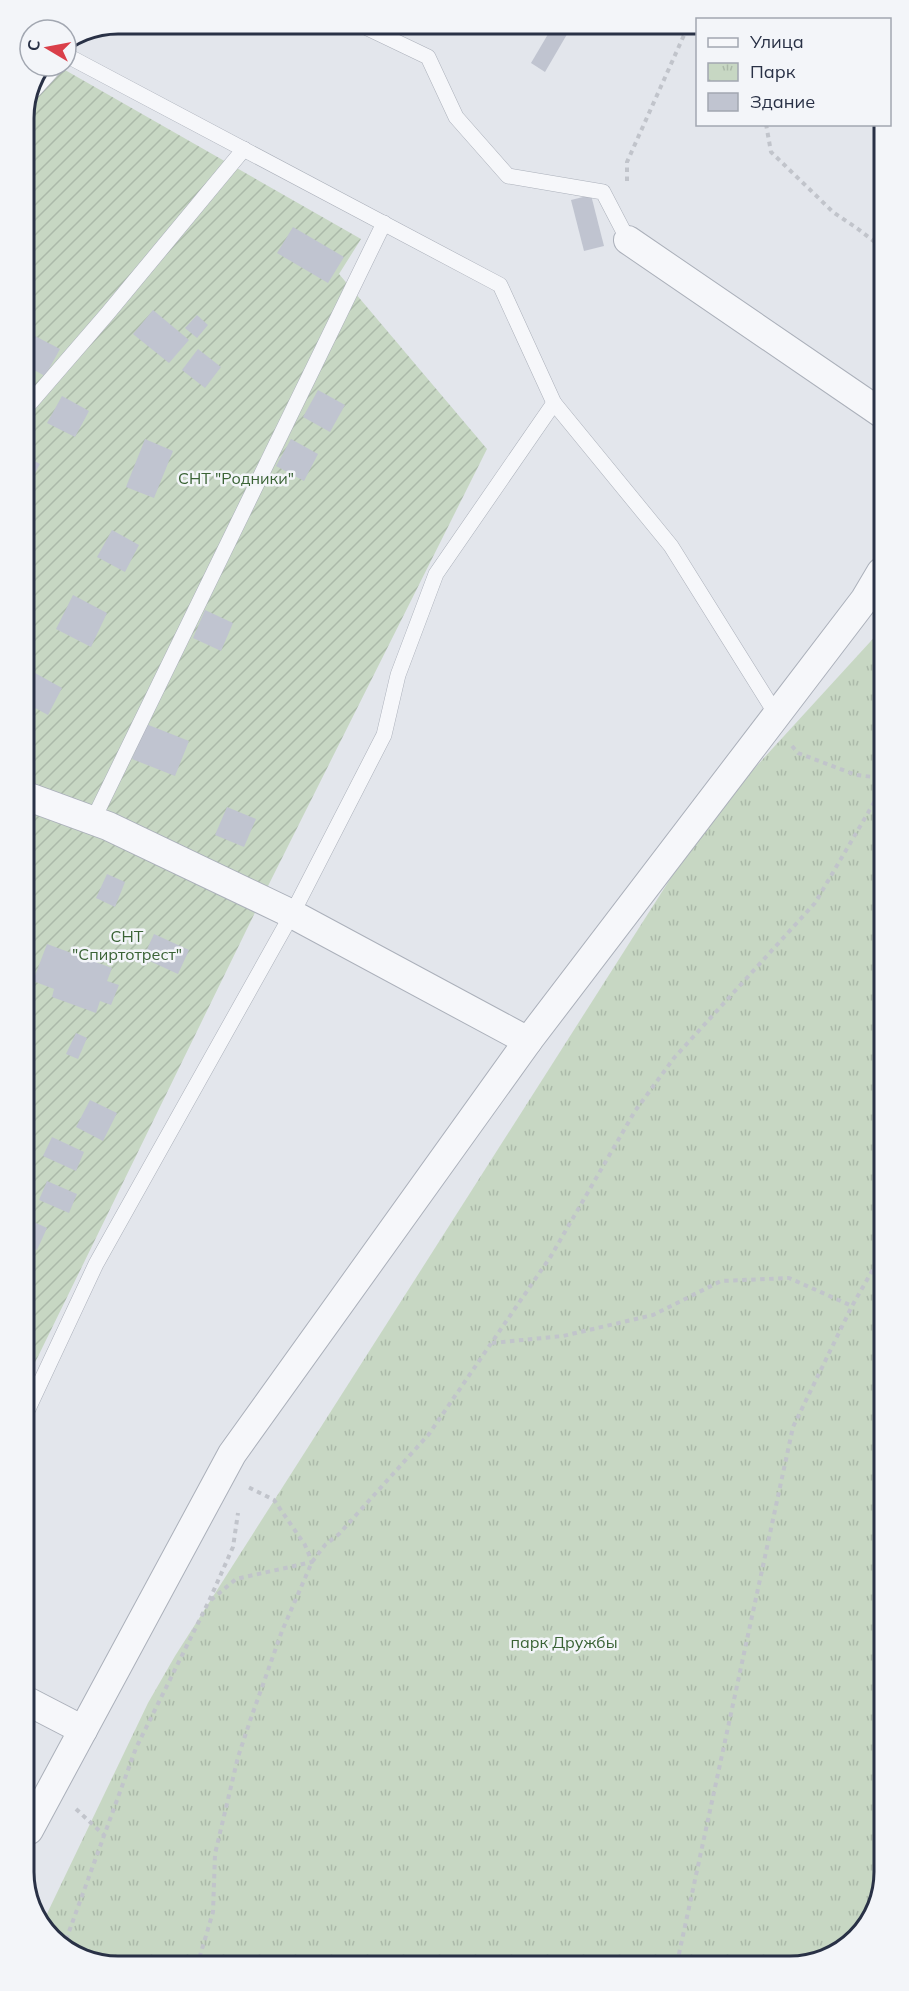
<svg xmlns="http://www.w3.org/2000/svg" width="909" height="1991" viewBox="0 0 909 1991" font-family="Mulish,sans-serif">
  <style>
    .park { fill: url(#park-tufts) }
    .garden { fill: url(#garden-furrows) }
    .building { fill: #c0c4d0 }
    .lines { fill: none; stroke-linecap: round; stroke-linejoin: round }
    .lane-casing { stroke: #abb0ba; stroke-width: 16 }
    .street-casing { stroke: #abb0ba; stroke-width: 30 }
    .path { stroke: #c1c4cb; stroke-width: 4; stroke-dasharray: 4.5 4.5; stroke-linecap: butt }
    .lane { stroke: #f6f7fa; stroke-width: 15 }
    .street { stroke: #f6f7fa; stroke-width: 28 }
    .labels { text-anchor: middle; dominant-baseline: central; stroke-width: 5; stroke-linejoin: round; paint-order: stroke }
    .park-label { font-size: 16px; fill: #3a6335; stroke: #f3f5f9 }
    .rim { fill: none; stroke: #293146; stroke-width: 3 }
  </style>
  <defs>
    <pattern id="park-tufts" width="24" height="20" patternUnits="userSpaceOnUse" patternTransform="scale(1.5)"><rect width="24" height="20" fill="#c7d7c3"/><path d="M3 7l-1-3M5 7V3M7 7l1-3M15 17l-1-3M17 17v-4M19 17l1-3" fill="none" stroke="#abb9a9"/></pattern>
    <pattern id="garden-furrows" width="10" height="10" patternUnits="userSpaceOnUse" patternTransform="scale(1.5)"><rect width="10" height="10" fill="#c7d7c3"/><path d="M-1 1l2-2M0 10L10 0M9 11l2-2" fill="none" stroke="#abb9a9"/></pattern>
  </defs>
  <rect width="100%" height="100%" fill="#e3e6ec"/>
  <polygon class="park" points="881,630 885,1873 866,1930 821,1962 112,1967 61,1948 43,1922 148,1703 175,1656 709,818"/>
  <polygon class="garden" points="45,66 58,66 361,239 339,274 487,449 265,892 28,1377 24,113"/>
  <g class="building">
    <polygon points="554,24 573,24 545,72 531,63"/>
    <polygon points="591,195 604,246 584,251 571,200"/>
    <polygon points="293,227 344,257 328,283 277,253"/>
    <polygon points="153,310 189,340 169,363 133,334"/>
    <polygon points="197,315 208,325 197,338 185,328"/>
    <polygon points="33,335 60,349 45,376 25,365 25,349"/>
    <polygon points="198,349 221,367 205,388 182,370"/>
    <polygon points="318,390 345,405 330,432 303,417"/>
    <polygon points="62,396 89,411 75,437 47,423"/>
    <polygon points="145,439 173,451 154,498 126,487"/>
    <polygon points="291,439 318,454 304,481 276,466"/>
    <polygon points="25,456 40,464 25,491"/>
    <polygon points="112,530 139,545 125,572 97,557"/>
    <polygon points="73,595 107,613 91,647 56,629"/>
    <polygon points="205,610 233,623 221,651 193,638"/>
    <polygon points="35,673 62,688 48,715 26,703 26,690"/>
    <polygon points="146,724 189,741 175,776 132,759"/>
    <polygon points="227,807 256,819 244,847 215,835"/>
    <polygon points="107,874 125,882 115,907 96,898"/>
    <polygon points="154,934 189,950 178,974 143,958"/>
    <polygon points="47,944 112,968 107,981 119,985 111,1005 100,1001 96,1013 52,997 54,989 33,981"/>
    <polygon points="76,1033 87,1038 78,1059 66,1054"/>
    <polygon points="90,1100 117,1113 103,1141 76,1127"/>
    <polygon points="52,1137 84,1152 76,1171 43,1156"/>
    <polygon points="47,1181 77,1194 69,1213 39,1200"/>
    <polygon points="27,1219 47,1228 37,1250 27,1246"/>
  </g>
  <g class="lines">
    <g class="lane-casing">
      <g id="lane">
        <polyline points="359,24 428,57 456,117 508,176 603,192 628,240"/>
        <polyline points="66,55 500,285 554,403 671,546 776,714"/>
        <polyline points="34,90 56,66"/>
        <polyline points="25,409 108,313 244,149"/>
        <polyline points="93,820 384,223"/>
        <polyline points="28,1409 96,1264 292,914 384,735 398,675 436,574 554,403"/>
      </g>
    </g>
    <g class="street-casing">
      <g id="street">
        <polyline points="628,240 881,413"/>
        <polyline points="26,796 108,826 292,914 528,1041"/>
        <polyline points="29,1702 83,1730"/>
        <polyline points="29,1830 232,1454 528,1041 865,599 881,572"/>
      </g>
    </g>
    <g class="path">
      <polyline points="766,124 771,152 833,212 858,229 880,246"/>
      <polyline points="627,181 627,162 689,24"/>
      <polyline points="792,746 798,753 856,775 882,778"/>
      <polyline points="492,1343 563,1336 653,1315 721,1281 789,1278 852,1306"/>
      <polyline points="211,1600 236,1579 312,1562 305,1545 274,1500 248,1487"/>
      <polyline points="76,1809 104,1835"/>
      <polyline points="63,1948 136,1748 209,1601 233,1547 238,1513"/>
      <polyline points="677,1963 793,1427 852,1306 883,1252"/>
      <polyline points="197,1966 213,1912 215,1854 238,1757 251,1718 282,1631 312,1562 325,1545 339,1534 429,1434 551,1256 635,1111 674,1058 815,903 882,789"/>
    </g>
    <use href="#lane" class="lane"/>
    <use href="#street" class="street"/>
  </g>
  <g class="labels">
    <g class="park-label">
      <text x="236" y="478">СНТ "Родники"</text>
      <text x="127" y="936">СНТ<tspan x="127" dy="18">"Спиртотрест"</tspan></text>
      <text x="564" y="1642">парк Дружбы</text>
    </g>
  </g>
  <path d="M0 0H909V1991H0ZM118 34H790A84 84 0 0 1 874 118V1872A84 84 0 0 1 790 1956H118A84 84 0 0 1 34 1872V118A84 84 0 0 1 118 34Z" fill="#f3f5f9" fill-rule="evenodd"/>
  <path class="rim" d="M118 34H790A84 84 0 0 1 874 118V1872A84 84 0 0 1 790 1956H118A84 84 0 0 1 34 1872V118A84 84 0 0 1 118 34Z"/>
  <rect x="696" y="18" width="195" height="108" fill="#f3f5f9" stroke="#a2a7b1" stroke-width="1.5"/>
  <rect x="708" y="38" width="30" height="9" fill="#f6f7fa" stroke="#a2a7b1" stroke-width="1.5"/>
  <text x="750" y="48" font-size="18" fill="#293146">Улица</text>
  <rect x="708" y="63" width="30" height="18" fill="url(#park-tufts)" stroke="#a2a7b1" stroke-width="1.5"/>
  <text x="750" y="78" font-size="18" fill="#293146">Парк</text>
  <rect x="708" y="93" width="30" height="18" fill="#c0c4d0" stroke="#a2a7b1" stroke-width="1.5"/>
  <text x="750" y="108" font-size="18" fill="#293146">Здание</text>
  <g transform="translate(48 48) rotate(280)"><circle r="28" fill="#f3f5f9" stroke="#a2a7b1" stroke-width="1.5"/>
  <path d="M0-4.5L10 22L0 15L-10 22Z" fill="#da3f4a"/>
  <text y="-9" font-size="16" font-weight="bold" text-anchor="middle" fill="#293146">С</text>
  </g>
</svg>
